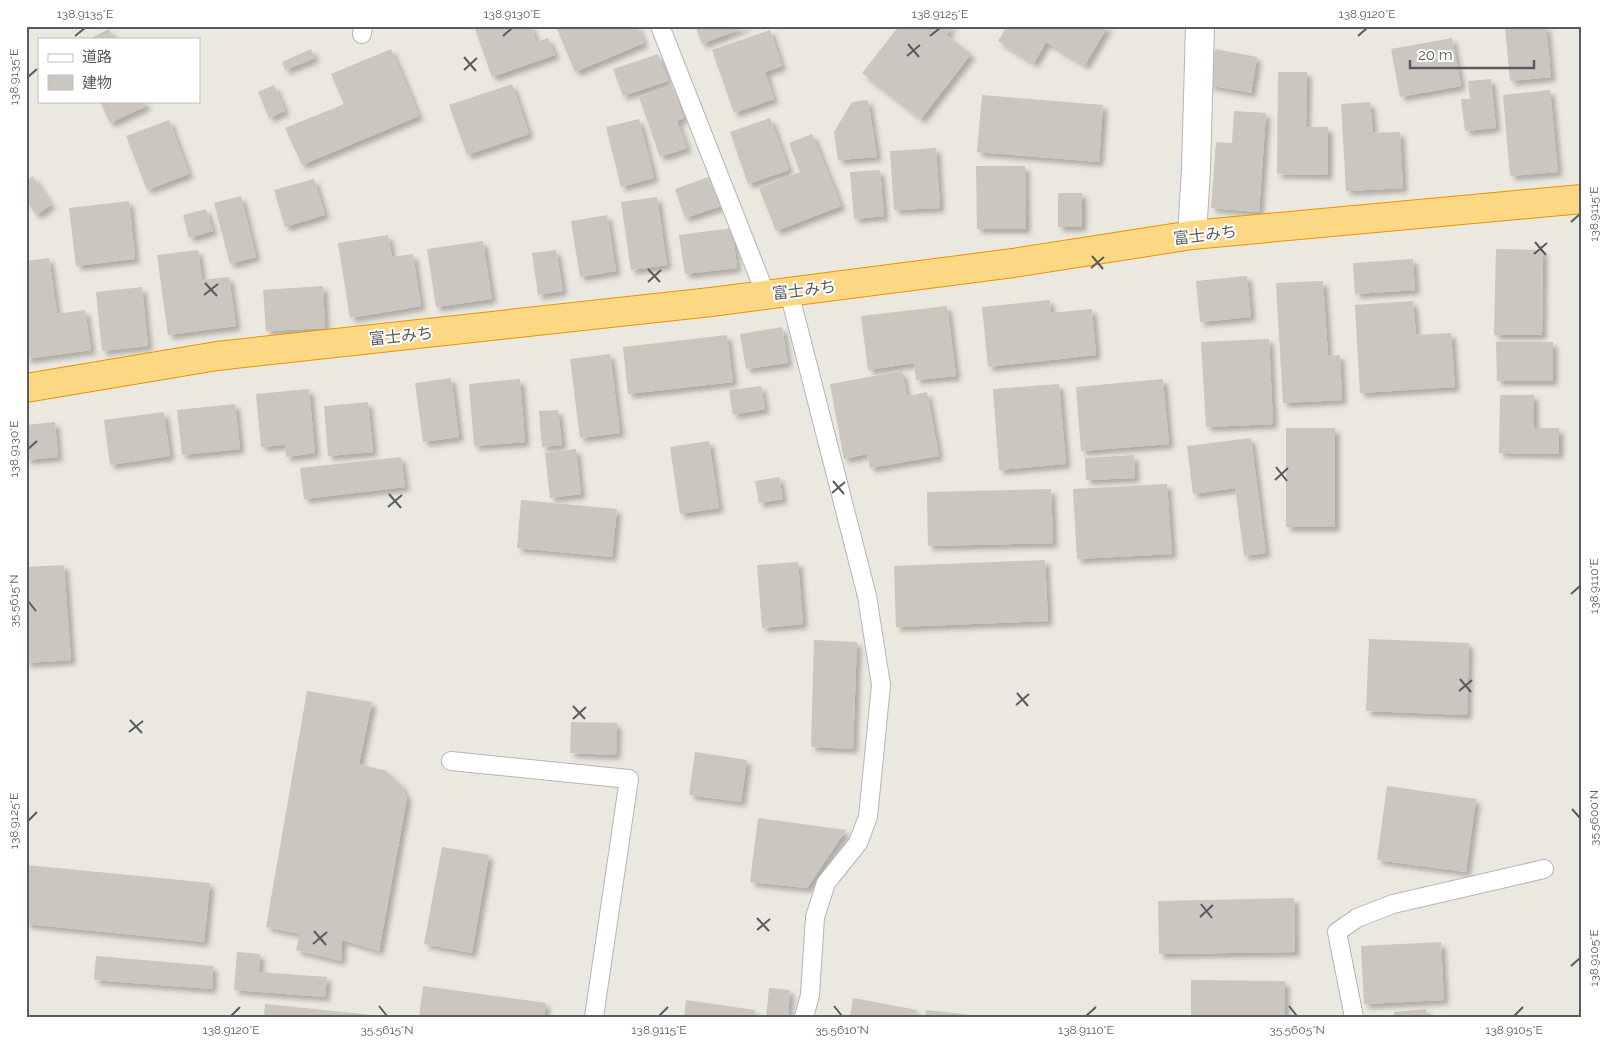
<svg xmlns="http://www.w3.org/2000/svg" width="1608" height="1043" viewBox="0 0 1608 1043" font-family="Raleway,'Noto Sans JP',sans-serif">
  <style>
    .building { fill: #cbc6c0; filter: url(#shadow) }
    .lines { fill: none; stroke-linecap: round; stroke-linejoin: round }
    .lane-casing { stroke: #b2b6ba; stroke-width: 20 }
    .street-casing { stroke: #b2b6ba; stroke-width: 30 }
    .highway-casing { stroke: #e99401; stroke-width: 30 }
    .lane { stroke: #fff; stroke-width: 18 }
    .street { stroke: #fff; stroke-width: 28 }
    .highway { stroke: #fcd885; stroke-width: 28 }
    .ticks { fill: none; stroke: #585c60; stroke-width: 2 }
    .labels { text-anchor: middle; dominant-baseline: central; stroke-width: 4; stroke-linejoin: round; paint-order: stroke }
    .street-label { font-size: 16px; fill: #585c60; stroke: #fff }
    .neatline { fill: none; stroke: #585c60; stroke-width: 2 }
    .ticks-label { font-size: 12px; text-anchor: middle; fill: #585c60 }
  </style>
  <defs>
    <filter id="shadow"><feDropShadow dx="4.5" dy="4.5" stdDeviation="2.5" flood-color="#0004"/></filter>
  </defs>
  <rect width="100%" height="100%" fill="#ebe8df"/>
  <g class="building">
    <polygon points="474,26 531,26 536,42 548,38 555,55 492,77"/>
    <polygon points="556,26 637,26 644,43 575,72"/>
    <polygon points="695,26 748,26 702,44"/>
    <polygon points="899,26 952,26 946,35 971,54 921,119 862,73"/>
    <polygon points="1007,26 1108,26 1085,65 1046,42 1034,63 998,41"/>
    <polygon points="1505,26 1546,26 1551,77 1510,81"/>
    <polygon points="109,29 114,39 89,39"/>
    <polygon points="770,30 782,66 765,72 774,99 734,113 712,50"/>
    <polygon points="1452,38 1461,86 1400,97 1391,49"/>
    <polygon points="311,49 315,58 285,70 282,62"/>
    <polygon points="391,49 419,116 302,165 285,128 344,104 331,74"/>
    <polygon points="1215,49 1257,57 1251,93 1208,85"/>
    <polygon points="658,54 668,81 623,96 613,69"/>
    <polygon points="1278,72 1307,72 1306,127 1328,127 1328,175 1277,174"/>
    <polygon points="1491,79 1496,128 1465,131 1461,99 1470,99 1468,81"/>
    <polygon points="512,84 529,134 467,155 449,105"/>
    <polygon points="274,85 285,111 269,118 258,92"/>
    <polygon points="672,85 684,118 677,121 687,148 660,157 639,97"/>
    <polygon points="1550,90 1558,172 1510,176 1503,95"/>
    <polygon points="982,95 1103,105 1099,162 977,152"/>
    <polygon points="868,100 877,157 838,160 834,132 852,102"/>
    <polygon points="100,101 144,101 146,106 110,123"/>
    <polygon points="1370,102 1373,133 1400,132 1403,188 1346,191 1341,104"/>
    <polygon points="1234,111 1266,113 1259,212 1211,208 1216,142 1232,143"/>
    <polygon points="770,118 789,170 748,184 730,132"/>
    <polygon points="639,119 654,178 621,187 606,127"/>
    <polygon points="169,120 189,174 147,190 126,136"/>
    <polygon points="812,134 841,206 776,231 759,188 800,172 789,143"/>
    <polygon points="936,148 940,208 894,210 890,151"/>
    <polygon points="976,166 1025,166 1026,229 977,229"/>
    <polygon points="880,170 884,216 854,219 850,172"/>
    <polygon points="33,176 51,205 36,215 26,199 26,181"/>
    <polygon points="711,176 721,206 685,218 675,189"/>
    <polygon points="314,179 325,215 285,227 274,190"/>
    <rect x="1058" y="193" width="24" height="34"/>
    <polygon points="241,196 256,257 230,264 214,203"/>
    <polygon points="657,197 667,265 631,270 621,202"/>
    <polygon points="129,201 135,259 76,266 69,208"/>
    <polygon points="206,209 213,231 189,238 183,215"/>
    <polygon points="607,215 616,271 580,277 571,221"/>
    <polygon points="732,228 737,268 685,274 679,235"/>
    <polygon points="388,235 392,257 413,254 421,306 350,318 338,243"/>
    <polygon points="483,241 492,299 436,307 427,249"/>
    <polygon points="1496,249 1543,250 1542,335 1494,335"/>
    <polygon points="198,250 202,280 229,277 236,326 168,335 157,255"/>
    <polygon points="556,250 563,291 538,295 532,253"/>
    <polygon points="49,258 57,314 85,310 91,350 26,359 26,261"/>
    <polygon points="1413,259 1415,290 1355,294 1353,263"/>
    <polygon points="1247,276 1251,317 1200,322 1196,281"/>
    <polygon points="1323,281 1328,356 1340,355 1342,400 1283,403 1276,283"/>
    <polygon points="323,286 325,328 266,331 263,290"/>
    <polygon points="142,287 148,346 102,351 96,292"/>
    <polygon points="1050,300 1051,313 1092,309 1096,355 988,367 982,307"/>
    <polygon points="1413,301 1416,335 1451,333 1455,387 1360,393 1355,305"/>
    <polygon points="947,306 956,376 916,380 914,363 868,370 861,316"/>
    <polygon points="782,327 788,363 746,369 740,334"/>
    <polygon points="727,335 733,382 628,394 623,347"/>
    <polygon points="1269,339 1273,424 1206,427 1201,342"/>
    <polygon points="1496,342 1553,342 1553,381 1497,381"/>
    <polygon points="610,354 620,433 580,438 570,359"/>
    <polygon points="902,371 907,396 927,392 939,456 870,468 867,454 844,459 830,384"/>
    <polygon points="451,378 459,437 423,442 415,383"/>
    <polygon points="520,379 525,442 474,446 469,384"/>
    <polygon points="1163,379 1169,444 1081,451 1076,387"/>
    <polygon points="1059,384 1066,464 999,470 993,389"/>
    <polygon points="761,386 765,409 733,415 729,390"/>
    <polygon points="309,389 315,453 286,457 285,445 261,447 256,394"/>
    <polygon points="1500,395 1534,395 1534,428 1559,428 1559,454 1499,453"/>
    <polygon points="368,402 373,452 328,456 324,406"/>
    <polygon points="235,404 240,449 182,455 177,410"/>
    <polygon points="558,410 562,445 542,447 539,411"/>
    <polygon points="164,412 170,456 110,465 104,420"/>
    <polygon points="55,422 58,457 26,460 26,425"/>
    <rect x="1286" y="428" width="49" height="99"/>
    <polygon points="1251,438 1266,553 1244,556 1235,488 1193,494 1187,446"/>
    <polygon points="709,441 719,508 680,514 670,447"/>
    <polygon points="576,449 581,494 550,498 545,453"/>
    <polygon points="1134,455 1135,478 1086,480 1085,458"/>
    <polygon points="401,457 405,487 304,499 300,468"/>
    <polygon points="779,477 783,499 759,503 755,481"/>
    <polygon points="1167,484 1172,554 1077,559 1073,489"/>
    <polygon points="1051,489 1053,543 928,546 927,492"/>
    <polygon points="521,500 617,509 612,557 517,548"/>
    <polygon points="1045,560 1048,621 896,627 894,566"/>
    <polygon points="798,562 803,624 762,628 757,565"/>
    <polygon points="64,565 71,660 26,663 26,567"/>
    <polygon points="1369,639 1469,643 1467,715 1366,711"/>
    <polygon points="814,640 857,642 853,749 811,747"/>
    <polygon points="307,691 372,702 359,764 386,771 401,785 407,798 379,951 342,940 341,961 296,950 300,934 266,927"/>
    <polygon points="571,722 617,723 616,755 570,753"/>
    <polygon points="695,752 747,760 741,802 689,795"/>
    <polygon points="1387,786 1476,799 1466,872 1377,860"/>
    <polygon points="758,818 846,830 807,888 750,882"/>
    <polygon points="442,847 489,855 472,953 424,944"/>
    <polygon points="26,865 210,883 204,942 26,924"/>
    <polygon points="1294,898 1295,952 1159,954 1158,901"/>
    <polygon points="1441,942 1444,1000 1364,1004 1361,946"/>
    <polygon points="237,952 260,954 259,972 327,977 325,997 234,990"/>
    <polygon points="96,956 213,966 212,989 94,980"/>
    <polygon points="1191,980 1285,981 1285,1017 1191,1017"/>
    <polygon points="423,986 546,1003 544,1017 419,1017"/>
    <polygon points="769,988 790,990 788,1017 766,1017"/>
    <polygon points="853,998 917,1010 916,1017 850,1017"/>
    <polygon points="686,1000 755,1010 754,1017 684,1017"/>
    <polygon points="265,1004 372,1015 372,1017 264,1017"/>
    <polygon points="1426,1009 1427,1017 1394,1017 1394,1012"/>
    <polygon points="926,1010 971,1015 971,1017 925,1017"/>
  </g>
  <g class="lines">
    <g class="lane-casing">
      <g id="lane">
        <polyline points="660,26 766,295"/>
        <polyline points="362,34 363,26"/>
        <polyline points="789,292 867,596 881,685 868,817 858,843 826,883 815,917 810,995 804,1017"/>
        <polyline points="451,761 629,779 594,1017"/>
        <polyline points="1354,1017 1337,932 1357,918 1393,904 1544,869"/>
      </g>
    </g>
    <g class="street-casing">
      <polyline id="street" points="1192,235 1196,169 1200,26"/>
    </g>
    <g class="highway-casing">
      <polyline id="highway" points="26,388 217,356 711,302 1013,263 1192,235 1582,199"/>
    </g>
    <use href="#lane" class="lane"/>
    <use href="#street" class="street"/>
    <use href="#highway" class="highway"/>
  </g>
  <path class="ticks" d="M75 36 85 28M503 36 512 28M930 36 940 28M1358 36 1367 28M908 44 919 57M907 56 920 45M464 57 476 71M464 70 477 58M28 77 37 69M1571 222 1580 214M1535 242 1546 255M1534 254 1547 243M1092 256 1103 269M1091 268 1104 257M648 269 660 282M648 282 661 270M205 283 217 296M204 295 218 284M28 449 37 441M1276 467 1287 481M1275 480 1288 468M833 481 844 494M832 493 845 482M389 494 401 508M388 507 402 495M1571 594 1580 586M28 601 36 611M1460 679 1471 692M1459 691 1472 680M1017 693 1028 706M1016 705 1029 694M573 706 585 719M573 719 586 707M130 720 142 733M129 732 143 721M1572 809 1580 818M28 821 37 812M1201 904 1212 918M1200 917 1213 905M757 918 769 931M757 930 770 919M314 931 326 945M313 944 327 932M1571 966 1580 958M379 1006 387 1016M834 1006 842 1016M1289 1006 1297 1016M231 1016 240 1007M659 1016 668 1007M1086 1016 1096 1007M1514 1016 1523 1007"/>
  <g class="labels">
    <g class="street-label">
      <text transform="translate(1205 235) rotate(-7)">富士みち</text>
      <text transform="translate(804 290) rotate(-7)">富士みち</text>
      <text transform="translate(401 336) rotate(-6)">富士みち</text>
    </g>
  </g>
  <rect width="1608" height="1043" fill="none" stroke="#ffffff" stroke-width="55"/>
  <rect x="38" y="38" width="162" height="65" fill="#ffffff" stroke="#bcbebf"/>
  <rect x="48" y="54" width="25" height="8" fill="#ffffff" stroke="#bcbebf"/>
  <text x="82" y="62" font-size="15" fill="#585c60">道路</text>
  <rect x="48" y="75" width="25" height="15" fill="#cbc6c0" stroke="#bcbebf"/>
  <text x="82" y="88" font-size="15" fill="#585c60">建物</text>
  <path d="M1410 60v8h124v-8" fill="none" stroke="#585c60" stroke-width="2.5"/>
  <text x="1418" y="60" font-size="15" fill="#585c60" stroke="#ffffff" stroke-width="4" paint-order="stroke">20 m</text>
  <rect x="28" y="28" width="1552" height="988" class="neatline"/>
  <g class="ticks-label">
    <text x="85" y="18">138.9135°E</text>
    <text x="512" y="18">138.9130°E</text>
    <text x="940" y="18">138.9125°E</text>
    <text x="1367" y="18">138.9120°E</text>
    <text transform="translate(14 77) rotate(-90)" y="4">138.9135°E</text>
    <text transform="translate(1594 214) rotate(-90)" y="4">138.9115°E</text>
    <text transform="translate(14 449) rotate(-90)" y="4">138.9130°E</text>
    <text transform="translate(1594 586) rotate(-90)" y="4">138.9110°E</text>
    <text transform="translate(14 601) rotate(-90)" y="4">35.5615°N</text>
    <text transform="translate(1594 818) rotate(-90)" y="4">35.5600°N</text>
    <text transform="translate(14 821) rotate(-90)" y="4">138.9125°E</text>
    <text transform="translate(1594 958) rotate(-90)" y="4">138.9105°E</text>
    <text x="231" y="1034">138.9120°E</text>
    <text x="387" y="1034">35.5615°N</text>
    <text x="659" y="1034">138.9115°E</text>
    <text x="842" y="1034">35.5610°N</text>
    <text x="1086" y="1034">138.9110°E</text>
    <text x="1297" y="1034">35.5605°N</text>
    <text x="1514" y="1034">138.9105°E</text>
  </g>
</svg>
